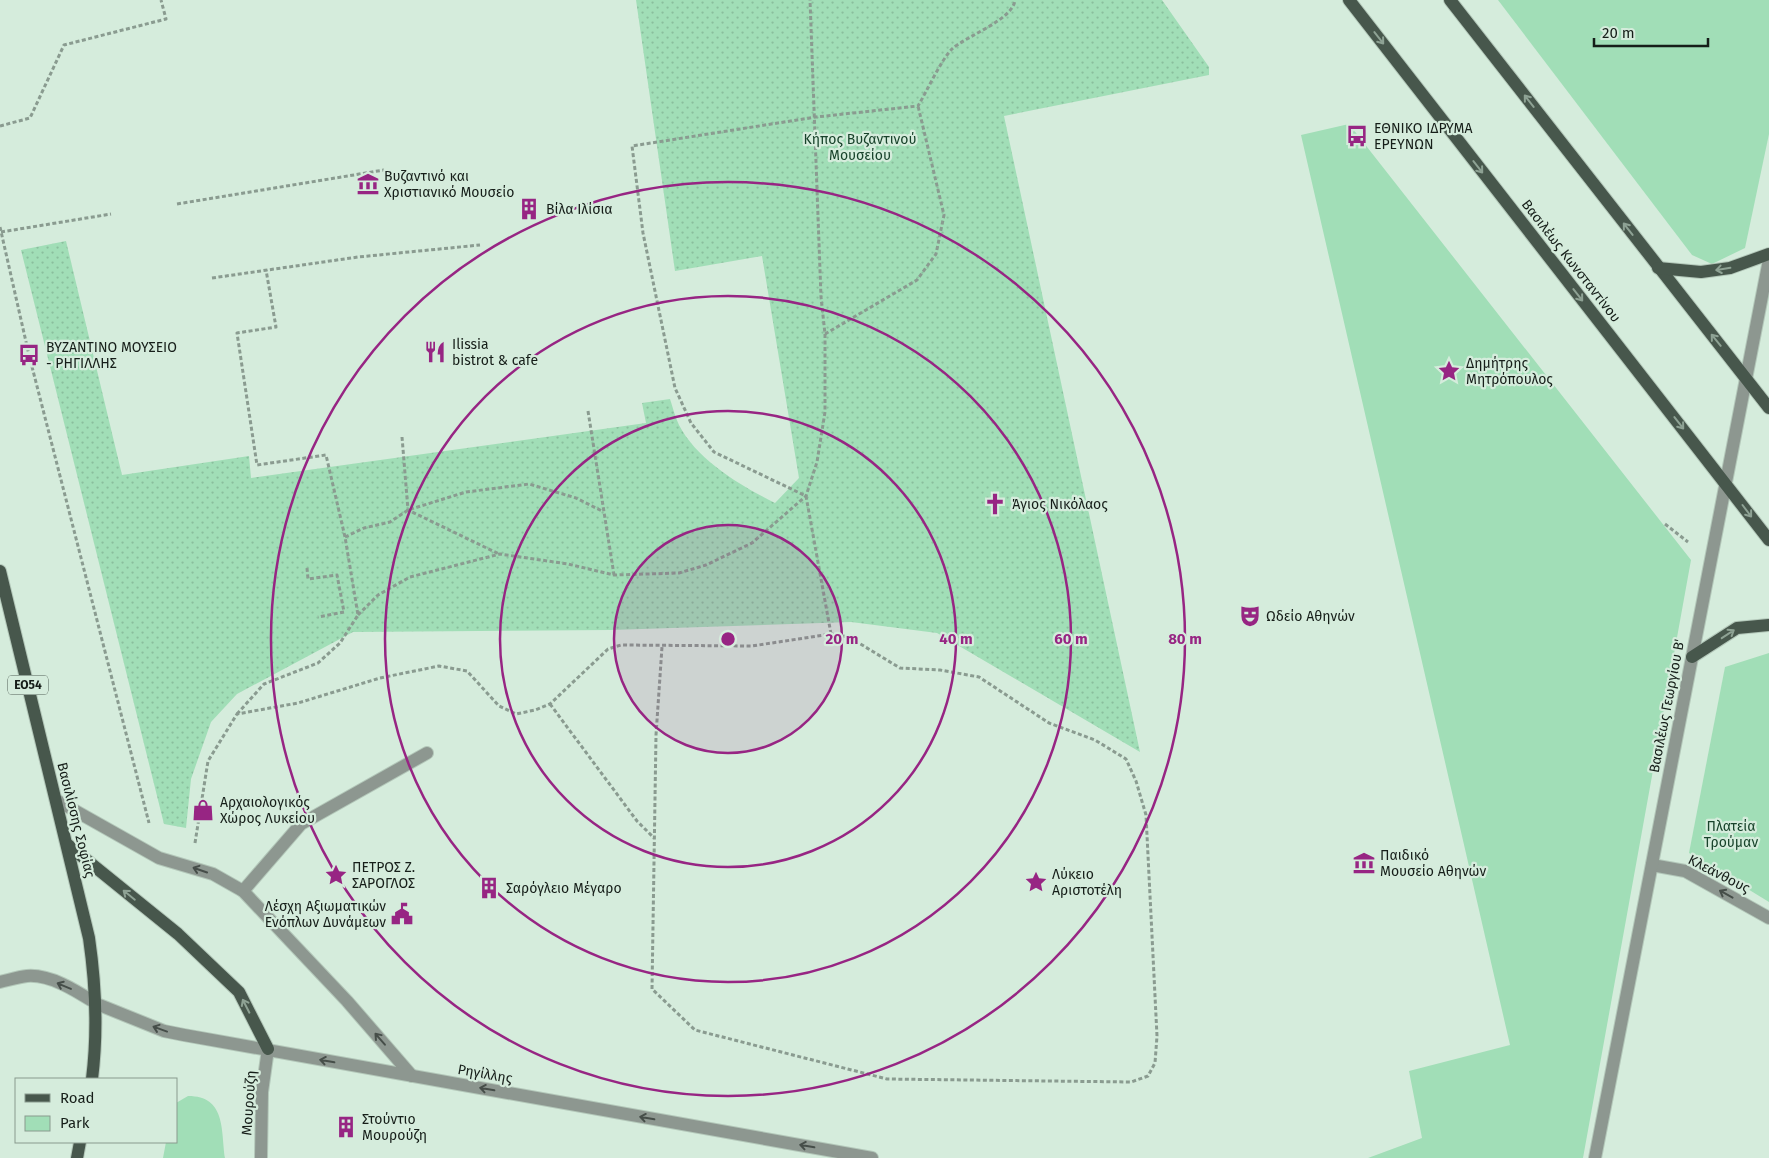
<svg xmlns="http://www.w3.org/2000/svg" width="1769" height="1158" viewBox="0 0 1769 1158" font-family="'Fira Sans',sans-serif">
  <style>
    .grass { fill: url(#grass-dots) }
    .park { fill: #a1deb7 }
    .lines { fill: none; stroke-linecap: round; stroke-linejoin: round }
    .service-casing { stroke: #b3c7b9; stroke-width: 14 }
    .minor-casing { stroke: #b3c7b9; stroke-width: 14 }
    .tertiary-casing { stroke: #b3c7b9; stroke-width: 14 }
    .primary-casing { stroke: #b3c7b9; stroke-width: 14 }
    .path { stroke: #8a9b90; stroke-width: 3; stroke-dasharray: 4 2.5; stroke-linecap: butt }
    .service { stroke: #8d9790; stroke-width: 12 }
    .minor { stroke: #8d9790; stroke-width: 12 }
    .tertiary { stroke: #8d9790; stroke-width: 12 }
    .primary { stroke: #47574c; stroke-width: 12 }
    .oneway { stroke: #8ea294 }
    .oneway2 { stroke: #464e49 }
    .ring { fill: none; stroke: #972583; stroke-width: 2.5 }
    .labels { text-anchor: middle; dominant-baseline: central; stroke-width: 4.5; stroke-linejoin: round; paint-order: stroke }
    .shield { fill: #d5ecdc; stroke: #4f5c54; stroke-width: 1 }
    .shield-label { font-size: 12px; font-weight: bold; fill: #161e19 }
    .poi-label { font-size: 14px; fill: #161e19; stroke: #d5ecdc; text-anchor: start }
    .park-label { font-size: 14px; fill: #18432b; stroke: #d5ecdc }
    .street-label { font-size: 14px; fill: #161e19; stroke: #d5ecdc }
    .centre { fill: #972583; stroke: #d5ecdc; stroke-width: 2.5 }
    .ring-label { font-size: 15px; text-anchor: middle; font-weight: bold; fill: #972583; stroke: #d5ecdc; stroke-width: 4.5; stroke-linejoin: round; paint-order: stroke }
  </style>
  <defs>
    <pattern id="grass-dots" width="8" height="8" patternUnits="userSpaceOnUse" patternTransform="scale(1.25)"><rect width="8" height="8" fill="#a1deb7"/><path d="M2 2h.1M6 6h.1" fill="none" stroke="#8abe9d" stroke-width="1.8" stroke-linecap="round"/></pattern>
  </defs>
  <rect width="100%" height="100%" fill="#d5ecdc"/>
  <path class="grass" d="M636 0H1162L1209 67V75L1004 116 1140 752 937 633 851 622 611 630 353 632 237 694 211 722 191 779 186 828 164 824 21 250 66 241 122 475 249 456 251 478 646 423 642 403 670 399C673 408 675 417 679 425 697 460 741 486 775 503L799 478 762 256 675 271Z"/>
  <g class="park">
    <polygon points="1498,0 1769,0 1769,134 1745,248 1712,264 1692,255"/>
    <polygon points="1349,124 1691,560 1583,1158 1368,1158 1422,1138 1409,1071 1510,1045 1301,135"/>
    <polygon points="1769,653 1769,902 1689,853 1725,667"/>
    <path d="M188 1096C226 1096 221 1130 225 1158H163L166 1142H176V1103Z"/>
  </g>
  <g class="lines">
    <g class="service-casing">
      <g id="service">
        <polyline points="56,800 159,858 213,874 243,891 347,1001 412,1076"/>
        <polyline points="243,891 301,824 427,753"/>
      </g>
    </g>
    <g class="minor-casing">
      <g id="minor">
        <polyline points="1652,865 1685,871 1769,918"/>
        <path d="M0 982C9 980 18 977 27 976 51 974 78 992 97 1004"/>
        <polyline points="261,1158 262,1092 268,1049"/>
      </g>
    </g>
    <g class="tertiary-casing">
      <g id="tertiary">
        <polyline points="97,1004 164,1031 184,1035 872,1158"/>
        <polyline points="1595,1158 1769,260"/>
      </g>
    </g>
    <g class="primary-casing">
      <g id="primary">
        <polyline points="1349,0 1769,540"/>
        <polyline points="1450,0 1769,408"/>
        <polyline points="1658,268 1701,272 1730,268 1769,254"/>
        <path d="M0 571 89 938C96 986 98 1031 92 1079"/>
        <polyline points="1692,657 1737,628 1769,625"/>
        <polyline points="68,845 178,934 239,992 268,1049"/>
        <polyline points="77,1158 80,1142"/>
      </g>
    </g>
    <g class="path">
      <polyline points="0,126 30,118 64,45 166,19 161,0"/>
      <polyline points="177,204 384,170"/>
      <polyline points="0,227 29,355 149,823"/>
      <polyline points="1,232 111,214"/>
      <polyline points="212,278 358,257 480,245"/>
      <polyline points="825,334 917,280 936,254 944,215 918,106"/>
      <polyline points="588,411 614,575"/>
      <polyline points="402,437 408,510 499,554"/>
      <polyline points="1665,524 1688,542"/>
      <polyline points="345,537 364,528 390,522 408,510 466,492 529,484 576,498 602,511"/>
      <polyline points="307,568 308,579 337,575 344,612 318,617"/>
      <polyline points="358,615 378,595 410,577 500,554 568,564 614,575 679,573 706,565 752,543 806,496 817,462 825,412 825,334 821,297 810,0"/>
      <path d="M831 634 806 496 714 452 691 423 675 388 643 233 632 146 816 117 918 106C927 91 941 60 952 49 966 36 1013 20 1015 0"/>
      <polyline points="550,704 637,821 654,838"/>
      <polyline points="237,714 264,684 318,663 340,643 358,615 345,537 326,455 257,465 237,333 276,327 266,270"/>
      <polyline points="195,843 208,761 237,714 298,703 380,678 439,666 467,671 499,706 516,714 535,710 550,704 608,649 621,645 752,646 831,634 849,637 900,668 940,670 979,677 1049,723 1095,740 1126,759 1136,781 1146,815 1157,1036 1155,1063 1148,1076 1131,1082 887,1079 695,1030 652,989 656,735 662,647"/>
    </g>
    <use href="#service" class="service"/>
    <use href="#minor" class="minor"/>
    <use href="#tertiary" class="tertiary"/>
    <use href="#primary" class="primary"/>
  </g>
  <defs><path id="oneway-shaft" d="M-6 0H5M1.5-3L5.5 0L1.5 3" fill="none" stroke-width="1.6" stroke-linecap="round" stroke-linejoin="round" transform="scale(1.25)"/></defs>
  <g class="oneway">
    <use href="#oneway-shaft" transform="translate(1379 38) rotate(52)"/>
    <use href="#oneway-shaft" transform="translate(1529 101) rotate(-128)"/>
    <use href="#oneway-shaft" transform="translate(1478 167) rotate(52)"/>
    <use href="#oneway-shaft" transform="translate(1628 229) rotate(-128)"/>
    <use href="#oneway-shaft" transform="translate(1723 269) rotate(171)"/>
    <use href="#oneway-shaft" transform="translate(1578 295) rotate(52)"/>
    <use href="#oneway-shaft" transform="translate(1716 340) rotate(-129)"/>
    <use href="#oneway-shaft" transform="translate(1679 423) rotate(52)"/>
    <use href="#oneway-shaft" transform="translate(1747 511) rotate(53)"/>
    <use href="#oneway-shaft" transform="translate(1728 634) rotate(-33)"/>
    <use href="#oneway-shaft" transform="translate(129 895) rotate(-141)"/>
    <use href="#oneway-shaft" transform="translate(246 1006) rotate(-117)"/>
  </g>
  <g class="oneway2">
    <use href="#oneway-shaft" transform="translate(200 870) rotate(-161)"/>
    <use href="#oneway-shaft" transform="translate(1726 894) rotate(-151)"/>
    <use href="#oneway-shaft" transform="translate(64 986) rotate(-157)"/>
    <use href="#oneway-shaft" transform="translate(160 1029) rotate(-160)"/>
    <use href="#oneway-shaft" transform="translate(380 1039) rotate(-131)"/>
    <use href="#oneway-shaft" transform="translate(327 1061) rotate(-170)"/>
    <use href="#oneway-shaft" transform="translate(487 1089) rotate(-170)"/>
    <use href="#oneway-shaft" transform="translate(647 1118) rotate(-170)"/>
    <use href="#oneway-shaft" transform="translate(807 1146) rotate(-170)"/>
  </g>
  <circle cx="728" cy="639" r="114" fill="#972583" fill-opacity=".12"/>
  <g class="ring">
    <circle cx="728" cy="639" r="114"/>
    <circle cx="728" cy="639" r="228"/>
    <circle cx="728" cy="639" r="343"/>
    <circle cx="728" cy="639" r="457"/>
  </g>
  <defs>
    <g id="bus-bare" transform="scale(1.725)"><path d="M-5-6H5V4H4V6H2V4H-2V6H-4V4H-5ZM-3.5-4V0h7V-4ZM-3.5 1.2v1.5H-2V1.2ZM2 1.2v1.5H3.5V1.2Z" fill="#972583" stroke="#d5ecdc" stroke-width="2.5" paint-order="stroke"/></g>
    <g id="museum-bare" transform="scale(1.725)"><path d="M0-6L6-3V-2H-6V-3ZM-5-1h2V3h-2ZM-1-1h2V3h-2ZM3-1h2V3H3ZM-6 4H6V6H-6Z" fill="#972583" stroke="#d5ecdc" stroke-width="2.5" paint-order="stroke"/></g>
    <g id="building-bare" transform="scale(1.725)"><path d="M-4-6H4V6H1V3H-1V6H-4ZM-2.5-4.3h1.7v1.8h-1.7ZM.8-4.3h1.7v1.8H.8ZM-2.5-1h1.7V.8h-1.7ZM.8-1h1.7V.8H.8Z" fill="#972583" stroke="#d5ecdc" stroke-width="2.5" paint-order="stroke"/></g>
    <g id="restaurant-bare" transform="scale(1.725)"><path d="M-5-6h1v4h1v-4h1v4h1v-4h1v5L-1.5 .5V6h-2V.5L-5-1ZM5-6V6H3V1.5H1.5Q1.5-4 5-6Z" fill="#972583" stroke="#d5ecdc" stroke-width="2.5" paint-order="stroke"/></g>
    <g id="sight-bare" transform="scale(1.725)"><path d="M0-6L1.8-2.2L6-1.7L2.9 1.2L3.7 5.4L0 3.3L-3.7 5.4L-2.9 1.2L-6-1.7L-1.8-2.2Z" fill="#972583" stroke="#d5ecdc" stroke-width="2.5" paint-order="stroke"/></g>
    <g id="church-bare" transform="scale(1.725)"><path d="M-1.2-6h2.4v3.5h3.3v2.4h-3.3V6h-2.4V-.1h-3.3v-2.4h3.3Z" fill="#972583" stroke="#d5ecdc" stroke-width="2.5" paint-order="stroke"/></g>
    <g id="theatre-bare" transform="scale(1.725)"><path d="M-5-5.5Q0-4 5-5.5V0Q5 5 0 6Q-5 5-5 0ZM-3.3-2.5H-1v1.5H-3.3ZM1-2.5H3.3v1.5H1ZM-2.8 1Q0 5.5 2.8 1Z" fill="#972583" stroke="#d5ecdc" stroke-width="2.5" paint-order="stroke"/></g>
    <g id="shop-bare" transform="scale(1.725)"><path d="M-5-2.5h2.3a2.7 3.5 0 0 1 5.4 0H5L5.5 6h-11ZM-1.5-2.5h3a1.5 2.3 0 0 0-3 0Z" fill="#972583" stroke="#d5ecdc" stroke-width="2.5" paint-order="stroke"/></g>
    <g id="civic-bare" transform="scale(1.725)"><path d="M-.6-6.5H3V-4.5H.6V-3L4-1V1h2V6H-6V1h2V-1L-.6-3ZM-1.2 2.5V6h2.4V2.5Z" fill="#972583" stroke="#d5ecdc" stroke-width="2.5" paint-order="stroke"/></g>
  </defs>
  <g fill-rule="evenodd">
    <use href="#bus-bare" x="1357" y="136"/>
    <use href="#museum-bare" x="368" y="184"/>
    <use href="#building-bare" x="529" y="209"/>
    <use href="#restaurant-bare" x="435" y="352"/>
    <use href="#bus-bare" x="29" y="355"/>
    <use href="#sight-bare" x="1449" y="371"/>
    <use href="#church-bare" x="995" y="504"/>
    <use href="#theatre-bare" x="1250" y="616"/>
    <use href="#shop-bare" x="203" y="810"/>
    <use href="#museum-bare" x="1364" y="863"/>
    <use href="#sight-bare" x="336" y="875"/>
    <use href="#sight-bare" x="1036" y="882"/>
    <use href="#building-bare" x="489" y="888"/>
    <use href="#civic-bare" x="402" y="914"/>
    <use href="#building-bare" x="346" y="1127"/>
  </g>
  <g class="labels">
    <rect class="shield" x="8" y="675.5" width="40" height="19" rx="4"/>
    <g class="shield-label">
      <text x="28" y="685">ΕΟ54</text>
    </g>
    <g class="poi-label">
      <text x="1374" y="128">ΕΘΝΙΚΟ ΙΔΡΥΜΑ<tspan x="1374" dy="16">ΕΡΕΥΝΩΝ</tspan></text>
      <text x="384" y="176">Βυζαντινό και<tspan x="384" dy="16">Χριστιανικό Μουσείο</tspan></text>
      <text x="546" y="209">Βίλα Ιλίσια</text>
      <text x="452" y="344">Ilissia<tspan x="452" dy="16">bistrot &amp; cafe</tspan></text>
      <text x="46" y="347">ΒΥΖΑΝΤΙΝΟ ΜΟΥΣΕΙΟ<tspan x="46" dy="16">- ΡΗΓΙΛΛΗΣ</tspan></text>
      <text x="1466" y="363">Δημήτρης<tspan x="1466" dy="16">Μητρόπουλος</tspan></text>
      <text x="1012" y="504">Άγιος Νικόλαος</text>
      <text x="1266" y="616">Ωδείο Αθηνών</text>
      <text x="220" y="802">Αρχαιολογικός<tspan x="220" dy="16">Χώρος Λυκείου</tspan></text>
      <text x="1380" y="855">Παιδικό<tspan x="1380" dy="16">Μουσείο Αθηνών</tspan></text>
      <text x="352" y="867">ΠΕΤΡΟΣ Ζ.<tspan x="352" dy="16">ΣΑΡΟΓΛΟΣ</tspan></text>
      <text x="1052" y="874">Λύκειο<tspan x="1052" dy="16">Αριστοτέλη</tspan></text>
      <text x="506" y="888">Σαρόγλειο Μέγαρο</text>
      <text x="386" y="906" text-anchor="end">Λέσχη Αξιωματικών<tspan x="386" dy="16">Ενόπλων Δυνάμεων</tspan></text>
      <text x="362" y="1119">Στούντιο<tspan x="362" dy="16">Μουρούζη</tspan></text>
    </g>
    <g class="park-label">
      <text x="860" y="139">Κήπος Βυζαντινού<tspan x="860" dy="16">Μουσείου</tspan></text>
      <text x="1731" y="826">Πλατεία<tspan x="1731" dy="16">Τρούμαν</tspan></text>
    </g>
    <g class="street-label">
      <text transform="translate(1571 261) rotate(52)">Βασιλέως Κωνσταντίνου</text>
      <text transform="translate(1667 706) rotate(-79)">Βασιλέως Γεωργίου Β'</text>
      <text transform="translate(76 820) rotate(76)">Βασιλίσσης Σοφίας</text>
      <text transform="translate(1719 874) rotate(27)">Κλεάνθους</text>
      <text transform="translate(485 1074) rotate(10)">Ρηγίλλης</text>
      <text transform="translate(249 1103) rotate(-86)">Μουρούζη</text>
    </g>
  </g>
  <circle cx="728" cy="639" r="8" class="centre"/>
  <g class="ring-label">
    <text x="842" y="644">20 m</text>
    <text x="956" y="644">40 m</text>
    <text x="1071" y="644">60 m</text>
    <text x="1185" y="644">80 m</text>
  </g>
  <rect x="15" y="1078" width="162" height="65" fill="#d5ecdc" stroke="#899a8e"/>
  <rect x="25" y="1094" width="25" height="8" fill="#47574c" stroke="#899a8e"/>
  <text x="60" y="1103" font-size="15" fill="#161e19">Road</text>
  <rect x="25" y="1116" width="25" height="15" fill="#a1deb7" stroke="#899a8e"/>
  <text x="60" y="1128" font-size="15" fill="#161e19">Park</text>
  <path d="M1594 38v8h114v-8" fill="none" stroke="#161e19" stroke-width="2.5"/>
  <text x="1602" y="38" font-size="15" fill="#161e19" stroke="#d5ecdc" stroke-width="4" paint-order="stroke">20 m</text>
</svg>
